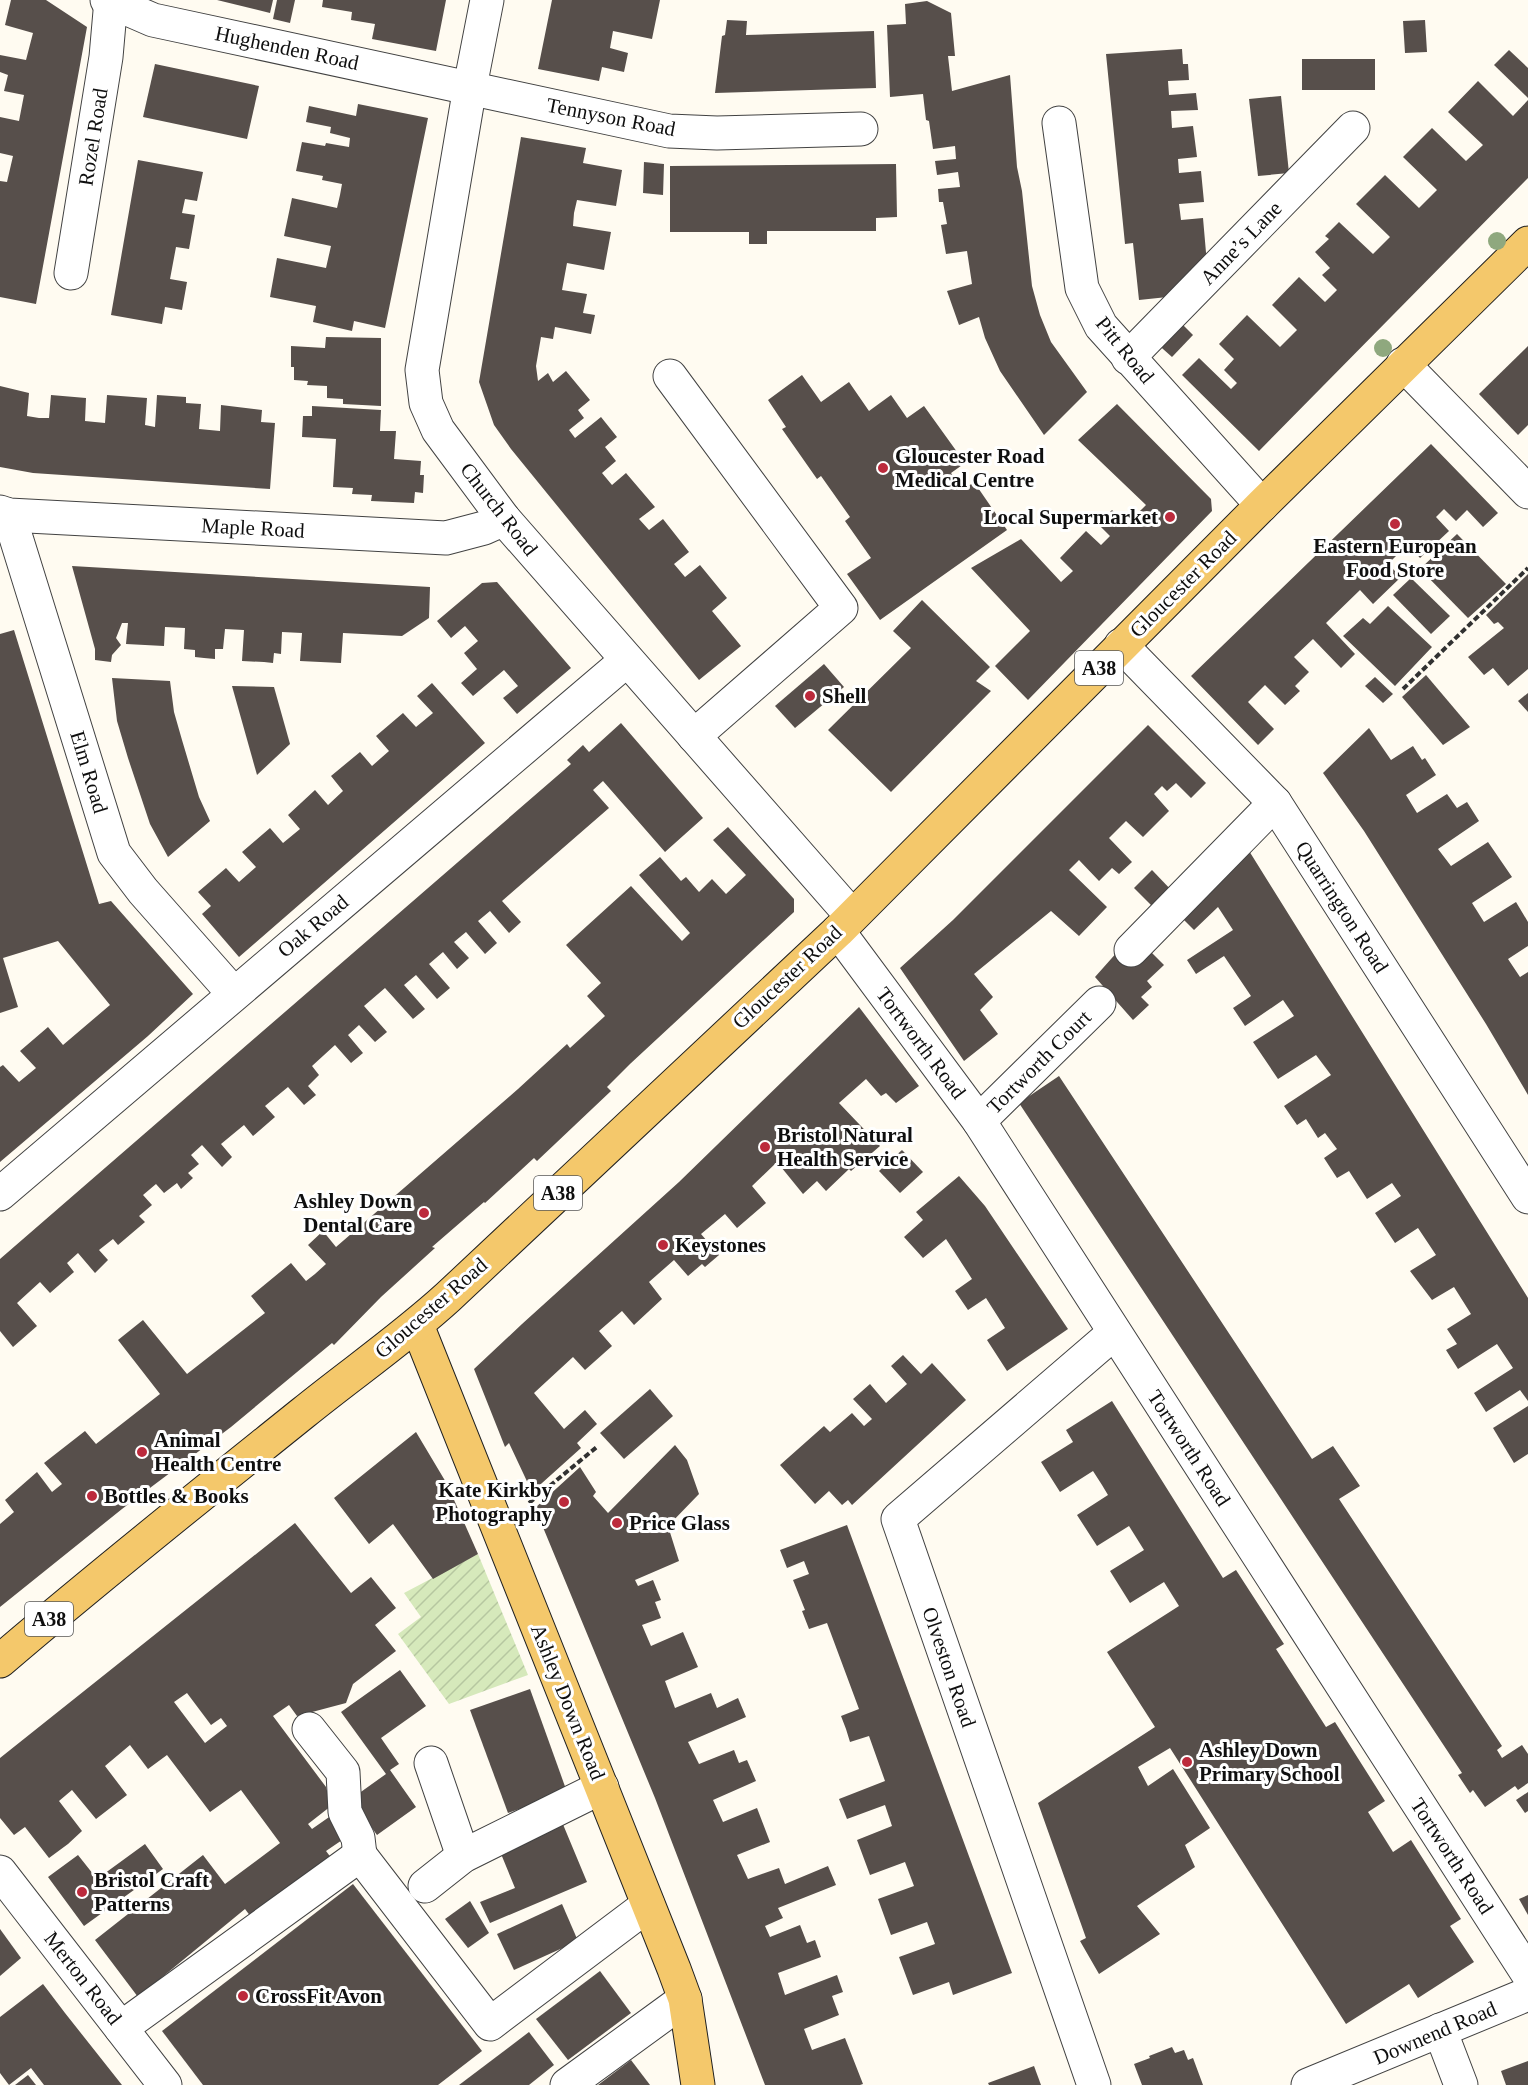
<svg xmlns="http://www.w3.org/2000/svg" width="1528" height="2085" viewBox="0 0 1528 2085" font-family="'Times New Roman',serif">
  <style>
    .garden { fill: url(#garden-furrows) }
    .building { fill: #574f4b; fill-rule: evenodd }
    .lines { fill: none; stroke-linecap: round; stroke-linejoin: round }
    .minor-casing { stroke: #424242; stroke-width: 35 }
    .major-casing { stroke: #202020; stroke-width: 35 }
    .path { stroke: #313131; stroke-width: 4; stroke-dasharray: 6 3; stroke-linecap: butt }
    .minor { stroke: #fff; stroke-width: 33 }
    .major { stroke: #f4c86b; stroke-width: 33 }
    .tree { fill: #8fa87e }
    .poi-dot { fill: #bc2a3c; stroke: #fff; stroke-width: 2 }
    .labels { text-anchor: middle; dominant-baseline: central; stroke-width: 6; stroke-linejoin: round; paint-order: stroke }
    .shield { fill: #fff; stroke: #575757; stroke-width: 1.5 }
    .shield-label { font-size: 20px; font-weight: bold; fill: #0f0f0f }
    .street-label { font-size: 21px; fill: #0f0f0f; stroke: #fff }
    .poi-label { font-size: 21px; font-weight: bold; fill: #0f0f0f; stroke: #fff; text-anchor: start }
  </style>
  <defs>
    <pattern id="garden-furrows" width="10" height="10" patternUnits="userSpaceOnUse" patternTransform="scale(1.5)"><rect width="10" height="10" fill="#d6e9bb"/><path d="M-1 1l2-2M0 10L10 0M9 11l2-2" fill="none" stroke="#b6c7a0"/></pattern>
  </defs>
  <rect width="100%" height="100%" fill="#fffbf1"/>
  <polygon class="garden" points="478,1554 528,1675 449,1704 398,1634 421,1617 404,1593"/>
  <g class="building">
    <polygon points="11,0 46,0 87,27 36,304 0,297 0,181 7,182 13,156 0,153 0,117 19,121 24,95 4,91 8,75 0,72 0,55 26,60 33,33 5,25"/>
    <polygon points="217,0 273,0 270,13"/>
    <polygon points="277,0 295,0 290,23 273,19"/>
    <polygon points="323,0 446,0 436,51 372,39 375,24 351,20 352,12 322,7"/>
    <polygon points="552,0 660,0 652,39 613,31 610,48 628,53 624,72 602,67 599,81 538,69"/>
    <polygon points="927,1 951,13 955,56 948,56 952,91 1010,75 1017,167 1022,191 1032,286 1040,315 1051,342 1087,392 1044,435 1000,371 985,338 979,317 959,325 947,291 972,284 967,251 946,254 941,225 947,224 943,202 939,202 938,189 960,187 958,172 937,175 935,161 956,159 955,146 933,149 929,121 926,120 923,94 890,97 887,25 906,24 905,4"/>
    <polygon points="727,20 747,21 746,35 874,31 876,88 715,93 722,36 725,35"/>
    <polygon points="1425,20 1427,52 1405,53 1403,21"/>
    <polygon points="1182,49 1183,64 1188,64 1189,80 1168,81 1169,95 1196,93 1198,110 1171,111 1172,128 1193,126 1197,157 1178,159 1179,173 1201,171 1204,202 1179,204 1181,220 1203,218 1207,264 1177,296 1139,300 1133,243 1125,244 1106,54"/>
    <polygon points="1509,50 1528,68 1528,98 1494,65"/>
    <rect x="1302" y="59" width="73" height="31"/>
    <polygon points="155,64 259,86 247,139 143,117"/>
    <polygon points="1478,81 1513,116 1528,100 1528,178 1259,451 1182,375 1199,358 1231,389 1237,383 1224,370 1234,359 1219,344 1247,315 1280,347 1297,330 1272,305 1299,277 1325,302 1337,290 1322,275 1330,268 1315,252 1329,239 1325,236 1339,222 1373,254 1390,237 1356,204 1385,175 1419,208 1437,190 1403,157 1432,128 1466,161 1483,145 1448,112"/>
    <polygon points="1281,96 1289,173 1258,176 1249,99"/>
    <polygon points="358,104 428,118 385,328 354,321 352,331 313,322 316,306 270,297 277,258 326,268 331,246 284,236 292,198 337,208 340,195 342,184 322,180 323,176 296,171 302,142 325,146 326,143 349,147 350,138 330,133 331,127 306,122 309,106 356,116"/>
    <polygon points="521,137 586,148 583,163 622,170 616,206 577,200 574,213 573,226 611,232 604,270 567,263 562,290 587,294 583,313 595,315 591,334 555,327 553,339 541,337 536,366 538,381 548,373 553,382 566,371 590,400 578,410 584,418 569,430 575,438 601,417 617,437 605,447 616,461 602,473 612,485 626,473 655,507 639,519 649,530 663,519 689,552 674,564 685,577 700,565 727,598 712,611 741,646 699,680 511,449 494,425 479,382"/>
    <polygon points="138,160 203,172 197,201 185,199 182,213 195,215 189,249 176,247 170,279 187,282 182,310 165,307 162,324 111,315"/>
    <polygon points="644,162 664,164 663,195 643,193"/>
    <polygon points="896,164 897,217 876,218 876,231 767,231 767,244 749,244 749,232 670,232 670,166"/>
    <polygon points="1176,318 1193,335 1172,357 1154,341"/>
    <polygon points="326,337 381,338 381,406 343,404 343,399 327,398 327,386 307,385 308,381 294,380 294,367 291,367 291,346 325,348"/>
    <polygon points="1528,346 1528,425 1518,435 1479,394"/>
    <polygon points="802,375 821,402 849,382 869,411 891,395 907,418 924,406 965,463 951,473 963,490 974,482 1007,530 880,620 847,574 871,558 845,521 850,517 821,476 817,479 782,429 786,427 768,400"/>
    <polygon points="0,386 29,393 27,416 39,418 49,418 51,395 86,398 85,421 105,423 107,395 147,398 145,425 155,427 157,395 186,397 186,403 201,404 199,429 220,431 221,405 262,410 261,422 275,423 270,489 33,473 0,467"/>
    <polygon points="1117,404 1211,499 1212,511 1028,700 995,666 1030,631 971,568 1021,539 1061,582 1073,571 1060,558 1086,531 1101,545 1110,536 1098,524 1112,510 1127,524 1146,505 1078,440"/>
    <polygon points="312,406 381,410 380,431 396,431 394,459 421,461 420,475 424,475 423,493 415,492 414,503 371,501 372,495 352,494 353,488 333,487 336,439 302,437 303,416 312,416"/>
    <polygon points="1431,444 1498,513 1483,527 1467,510 1456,521 1444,509 1436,517 1449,531 1420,558 1408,544 1388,564 1401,577 1373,604 1360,590 1326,623 1355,654 1341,668 1313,639 1294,657 1309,672 1295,686 1300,691 1285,705 1265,685 1248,702 1274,729 1258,745 1191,676"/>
    <polygon points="1457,534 1506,584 1468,618 1420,569"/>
    <polygon points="72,566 430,587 429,618 402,636 343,633 341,663 300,661 302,633 282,632 281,654 274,653 273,663 264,662 242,661 244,630 225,629 223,649 215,649 215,659 204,658 195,657 195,650 184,649 185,628 165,627 164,646 126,644 128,623 122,623 116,638 121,645 112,655 111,662 95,660 95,649"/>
    <polygon points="1528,574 1528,669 1508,686 1493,668 1484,675 1468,657 1504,628 1498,622 1494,624 1486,615"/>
    <polygon points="1411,578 1450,616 1431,634 1393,595"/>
    <polygon points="497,582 571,668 517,714 503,698 518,686 504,670 473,696 461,683 477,669 464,653 478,641 465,626 451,638 437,621 482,583"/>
    <polygon points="922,600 990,667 976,681 991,691 891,792 828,730 911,648 893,631"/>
    <polygon points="1388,606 1432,647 1395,686 1343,636 1363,618 1370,624"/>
    <polygon points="14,630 99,904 111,901 193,994 148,1036 0,1162 0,1067 3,1065 19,1082 36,1068 20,1051 48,1027 63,1045 110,1005 58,941 3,958 18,1007 0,1013 0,634"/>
    <polygon points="824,664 844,687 795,728 775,706"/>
    <polygon points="1426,675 1470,727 1443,745 1402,697"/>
    <polygon points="1375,677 1393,694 1383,703 1365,686"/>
    <polygon points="112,678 170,681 174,712 182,740 199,797 210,821 168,857 150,824 128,758 117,721"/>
    <polygon points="432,683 485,743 239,957 202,914 211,906 198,892 226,868 239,882 256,867 242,852 270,828 283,843 300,829 288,815 315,790 328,805 343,791 331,776 360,752 372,766 381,758 389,751 376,736 403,713 416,727 433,713 417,696"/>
    <polygon points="232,686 274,687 290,744 257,775"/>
    <polygon points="1528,693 1528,712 1518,701"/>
    <polygon points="621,723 703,818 665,852 603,781 593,790 609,808 502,901 521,922 509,933 490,911 478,921 497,943 485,954 466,932 454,942 469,958 457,969 443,952 429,964 450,988 437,999 416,975 404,985 425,1009 413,1019 385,988 364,1006 387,1032 375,1042 359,1025 348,1035 363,1053 351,1063 335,1045 312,1066 319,1075 308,1086 316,1095 304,1105 288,1087 265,1106 275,1117 253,1136 244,1125 221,1144 232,1157 222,1167 202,1145 191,1155 199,1164 188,1173 193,1178 181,1189 177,1183 164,1193 156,1184 143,1195 152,1205 139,1216 145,1222 118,1245 113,1239 99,1250 108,1260 95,1273 78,1253 67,1263 74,1272 50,1293 40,1282 17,1303 37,1326 13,1347 0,1331 0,1259 571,764 567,760 583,745 589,752"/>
    <polygon points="1148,725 1206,783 1191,798 1176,783 1167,791 1162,786 1154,794 1169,811 1143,837 1126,821 1109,838 1132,862 1119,874 1112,868 1099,881 1079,860 1069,870 1107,907 1079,936 1051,911 974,974 993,997 980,1010 998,1034 964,1061 900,968 953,920"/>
    <polygon points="1369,728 1391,760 1413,746 1422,760 1425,758 1436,775 1406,795 1417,813 1447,794 1457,808 1467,802 1479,821 1438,849 1451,866 1488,842 1512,877 1472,903 1484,922 1516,902 1528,922 1528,946 1508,959 1520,977 1528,972 1528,1095 1486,1024 1364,831 1323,773"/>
    <polygon points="728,827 794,899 794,912 630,1064 607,1087 611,1091 537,1161 534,1158 485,1203 484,1202 432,1247 435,1248 381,1297 334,1345 332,1343 231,1427 122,1509 0,1607 0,1524 14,1512 5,1500 37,1472 52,1492 62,1484 44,1463 85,1431 96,1444 160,1394 118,1340 143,1320 187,1374 265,1313 251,1296 291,1263 306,1281 315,1274 326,1264 308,1245 323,1231 336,1247 518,1089 567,1044 570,1048 605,1016 587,996 601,983 566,945 631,886 682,941 690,933 639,875 660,857 681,881 686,877 699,892 712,879 726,894 746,875 713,840"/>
    <polygon points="1246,846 1528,1298 1528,1401 1520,1390 1486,1412 1474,1393 1513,1368 1497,1344 1458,1369 1446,1350 1457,1344 1447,1329 1471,1314 1454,1287 1432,1300 1410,1271 1436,1255 1418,1228 1395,1243 1375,1213 1401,1196 1392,1183 1367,1199 1349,1171 1337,1178 1324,1158 1337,1149 1325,1133 1318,1138 1306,1119 1297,1125 1284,1106 1331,1075 1316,1055 1278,1079 1253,1042 1294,1016 1283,1000 1245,1026 1233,1008 1251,996 1224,956 1196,974 1187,960 1233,930 1218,907 1194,930 1178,914"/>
    <polygon points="1152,870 1174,893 1156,910 1134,888"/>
    <polygon points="1148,949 1164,965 1147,981 1152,987 1141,997 1149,1005 1133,1020 1095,977 1119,950"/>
    <polygon points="859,1007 919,1086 896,1103 886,1093 881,1096 866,1079 839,1103 880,1146 851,1171 849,1169 826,1191 817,1181 803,1194 777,1162 752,1186 766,1203 737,1228 725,1214 701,1234 719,1255 705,1267 702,1264 688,1276 674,1260 649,1282 662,1299 634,1325 622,1311 599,1331 612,1346 585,1370 573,1357 534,1393 564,1429 585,1410 597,1424 577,1443 581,1448 532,1492 509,1443 505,1447 474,1369 522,1324 679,1182"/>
    <polygon points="1059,1076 1312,1459 1333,1446 1360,1486 1339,1499 1502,1746 1497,1750 1502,1758 1522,1745 1528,1754 1528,1783 1518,1790 1515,1786 1485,1807 1473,1790 1470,1793 1458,1775 1462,1773 1019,1103"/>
    <polygon points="902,1150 923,1172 900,1193 879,1171"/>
    <polygon points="959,1176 985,1206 1068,1329 1007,1371 987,1340 1005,1328 986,1298 968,1310 955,1291 972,1279 946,1239 923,1258 904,1237 923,1220 916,1212"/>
    <polygon points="903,1355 921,1374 932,1363 966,1400 852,1505 848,1500 842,1505 829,1491 815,1504 780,1465 824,1426 830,1432 852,1413 864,1426 872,1419 853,1399 870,1384 886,1403 907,1384 891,1366"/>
    <polygon points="650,1389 673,1416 624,1459 600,1433"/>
    <polygon points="1112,1401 1223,1578 1236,1570 1284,1644 1276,1649 1326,1727 1335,1722 1385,1801 1368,1812 1393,1852 1411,1840 1461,1919 1450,1926 1474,1962 1418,1998 1409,1984 1346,2024 1170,1748 1138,1767 1148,1786 1173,1769 1210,1828 1185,1845 1195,1867 1137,1906 1160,1934 1099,1974 1080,1941 1086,1938 1038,1803 1155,1727 1107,1652 1179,1606 1164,1582 1130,1603 1110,1571 1144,1550 1129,1526 1097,1546 1077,1515 1108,1495 1102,1485 1093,1471 1060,1492 1041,1462 1073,1442 1066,1430"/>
    <polygon points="1528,1406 1528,1454 1514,1463 1493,1428"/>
    <polygon points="416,1432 447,1484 478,1554 433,1579 393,1524 369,1544 334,1498"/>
    <polygon points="675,1445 687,1460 699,1494 668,1526 679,1561 635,1580 638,1586 653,1580 661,1600 655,1602 661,1618 642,1625 651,1646 683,1632 698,1667 665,1681 675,1708 711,1693 717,1708 738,1698 746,1717 688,1742 699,1764 734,1750 739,1763 747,1760 756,1781 713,1800 723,1822 757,1808 770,1842 737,1855 748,1879 779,1868 785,1884 828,1866 836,1885 778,1908 783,1918 765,1926 770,1937 800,1925 807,1943 815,1940 821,1957 778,1973 785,1995 837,1975 843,1992 832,1996 839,2015 804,2029 812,2050 845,2038 863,2084 860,2085 765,2085 655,1798 535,1508 580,1467 596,1492 593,1496 608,1513"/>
    <path d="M295 1523 351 1593 371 1577 396 1608 375 1625 396 1651 353 1684 346 1703 297 1716 289 1705 273 1716 326 1787 331 1806 308 1824 312 1829 332 1815 348 1836 326 1851 332 1859 251 1917 245 1909 138 1997 95 1940 203 1855 225 1884 280 1843 241 1790 210 1812 167 1755 148 1769 130 1745 105 1766 127 1795 96 1819 72 1790 59 1801 82 1831 68 1844 49 1858 25 1827 14 1835 0 1818V1758ZM187 1693 211 1725 221 1718 227 1726 205 1743 174 1702Z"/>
    <polygon points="847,1525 1012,1973 953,1995 949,1982 913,1995 899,1957 935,1944 927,1922 891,1935 878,1899 914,1886 905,1862 870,1875 857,1840 892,1826 885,1805 847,1819 839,1799 885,1781 869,1736 850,1742 846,1729 841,1716 859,1709 827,1623 809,1629 802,1611 805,1610 793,1580 809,1574 804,1561 787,1568 780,1550"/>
    <polygon points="400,1670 426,1706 381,1738 399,1764 390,1770 416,1807 377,1835 351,1799 386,1774 341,1712"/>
    <polygon points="530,1689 567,1792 508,1813 470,1710"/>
    <polygon points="1528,1792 1528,1811 1525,1813 1516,1800"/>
    <polygon points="562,1822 587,1882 490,1923 480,1902 515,1888 499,1849"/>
    <polygon points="145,1844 163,1869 84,1926 48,1877 78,1855 97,1879"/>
    <polygon points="353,1884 482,2051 438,2085 203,2085 162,2031"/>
    <polygon points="1528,1895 1528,1915 1519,1899"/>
    <polygon points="470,1901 489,1933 468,1948 445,1919"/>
    <polygon points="562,1904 578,1941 514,1970 497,1934"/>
    <polygon points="0,1929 21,1958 0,1976"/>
    <polygon points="600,1971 631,2013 568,2060 536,2019"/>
    <polygon points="43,1984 65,2013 122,2085 44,2085 31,2068 9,2085 0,2073 0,2017"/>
    <polygon points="529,2032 554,2065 529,2085 459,2085"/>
    <polygon points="1172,2047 1175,2053 1184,2050 1188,2060 1193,2058 1203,2085 1142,2085 1134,2064 1150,2058 1149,2056"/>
    <polygon points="631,2060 650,2085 598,2085"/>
    <polygon points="1528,2061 1528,2085 1506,2085 1501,2071"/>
    <polygon points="1034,2066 1041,2085 989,2085 988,2083"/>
    <polygon points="28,2075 36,2085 15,2085"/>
  </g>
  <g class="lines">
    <g class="minor-casing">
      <g id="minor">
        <polyline points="107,0 153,20 669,131 717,133 861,129"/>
        <polyline points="487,0 470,87 422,370 426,403 438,430 504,519 852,916"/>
        <polyline points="1059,123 1082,288 1101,326 1262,505"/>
        <polyline points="71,273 106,57 111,0"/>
        <polyline points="1128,358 1353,128"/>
        <polyline points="1403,364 1528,492"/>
        <polyline points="670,376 841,608 694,736"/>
        <polyline points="0,512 9,515 446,538 484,528 504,519"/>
        <polyline points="9,515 114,853 143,891 234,994"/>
        <polyline points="1121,645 1275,803 1528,1197"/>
        <polyline points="838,931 979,1121 1528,1974"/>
        <polyline points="1131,950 1275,803"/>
        <polyline points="979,1121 1099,1003"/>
        <polyline points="0,1194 627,660"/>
        <polyline points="309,1729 343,1772 345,1812 358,1838 360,1855"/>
        <polyline points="431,1763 463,1856"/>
        <polyline points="0,1872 165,2085"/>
        <polyline points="425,1886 463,1856 602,1787"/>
        <polyline points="121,2028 360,1855 490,2024 648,1905"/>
        <polyline points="1440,2030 1461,2085"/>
        <polyline points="567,2085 685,1999"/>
        <polyline points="1094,2085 898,1519 1114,1333"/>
        <polyline points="1308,2085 1528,1994"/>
      </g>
    </g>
    <g class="major-casing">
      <g id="major">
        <polyline points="417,1325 674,1969 685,1999 698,2085"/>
        <path d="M0 1661C99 1576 201 1495 303 1413 351 1374 402 1339 448 1297L838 931 1262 505 1528 243"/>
      </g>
    </g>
    <g class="path">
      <polyline points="1403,689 1528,568"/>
      <polyline points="529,1503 598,1446"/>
    </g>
    <use href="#minor" class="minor"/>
    <use href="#major" class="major"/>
  </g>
  <g class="tree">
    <circle cx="1497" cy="241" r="9"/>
    <circle cx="1383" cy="348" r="9"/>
  </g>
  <g class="poi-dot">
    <circle cx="883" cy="468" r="6"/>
    <circle cx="1170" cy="517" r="6"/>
    <circle cx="1395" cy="524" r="6"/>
    <circle cx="810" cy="696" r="6"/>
    <circle cx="765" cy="1147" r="6"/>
    <circle cx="424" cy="1213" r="6"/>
    <circle cx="663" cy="1245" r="6"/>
    <circle cx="142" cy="1452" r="6"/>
    <circle cx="92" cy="1496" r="6"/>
    <circle cx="564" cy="1502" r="6"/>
    <circle cx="617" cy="1523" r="6"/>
    <circle cx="1187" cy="1762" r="6"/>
    <circle cx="82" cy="1892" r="6"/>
    <circle cx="243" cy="1996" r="6"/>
  </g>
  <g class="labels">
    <g class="shield">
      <rect x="1075" y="651" width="48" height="34" rx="4.5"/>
      <rect x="534" y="1176" width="48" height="34" rx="4.5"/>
      <rect x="25" y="1602" width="48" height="34" rx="4.5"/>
    </g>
    <g class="shield-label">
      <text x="1099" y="668">A38</text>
      <text x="558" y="1193">A38</text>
      <text x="49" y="1619">A38</text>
    </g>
    <g class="street-label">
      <text transform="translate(287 48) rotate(12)">Hughenden Road</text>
      <text transform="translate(611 117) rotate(11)">Tennyson Road</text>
      <text transform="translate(93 137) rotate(-81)">Rozel Road</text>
      <text transform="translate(1241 243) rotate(-46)">Anne’s Lane</text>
      <text transform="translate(1125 350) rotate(51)">Pitt Road</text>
      <text transform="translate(499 509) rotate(52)">Church Road</text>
      <text transform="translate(253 528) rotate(3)">Maple Road</text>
      <text transform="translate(1183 584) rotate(-45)">Gloucester Road</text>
      <text transform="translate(89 772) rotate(73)">Elm Road</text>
      <text transform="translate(1342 907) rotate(57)">Quarrington Road</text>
      <text transform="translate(313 926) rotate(-40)">Oak Road</text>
      <text transform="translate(787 977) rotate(-43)">Gloucester Road</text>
      <text transform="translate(921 1043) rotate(53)">Tortworth Road</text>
      <text transform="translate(1039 1062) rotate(-45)">Tortworth Court</text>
      <text transform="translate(431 1308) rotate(-41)">Gloucester Road</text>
      <text transform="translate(1189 1448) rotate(57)">Tortworth Road</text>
      <text transform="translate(949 1667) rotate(71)">Olveston Road</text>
      <text transform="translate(568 1702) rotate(68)">Ashley Down Road</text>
      <text transform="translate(1452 1856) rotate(57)">Tortworth Road</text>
      <text transform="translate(83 1978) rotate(52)">Merton Road</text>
      <text transform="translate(1435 2033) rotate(-23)">Downend Road</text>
    </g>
    <g class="poi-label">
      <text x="895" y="456">Gloucester Road<tspan x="895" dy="24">Medical Centre</tspan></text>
      <text x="1158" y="517" text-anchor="end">Local Supermarket</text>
      <text x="1395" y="546" text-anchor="middle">Eastern European<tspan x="1395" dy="24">Food Store</tspan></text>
      <text x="822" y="696">Shell</text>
      <text x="777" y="1135">Bristol Natural<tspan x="777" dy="24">Health Service</tspan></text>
      <text x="412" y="1201" text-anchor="end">Ashley Down<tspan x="412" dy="24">Dental Care</tspan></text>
      <text x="675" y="1245">Keystones</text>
      <text x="154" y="1440">Animal<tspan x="154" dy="24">Health Centre</tspan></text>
      <text x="552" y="1490" text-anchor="end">Kate Kirkby<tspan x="552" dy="24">Photography</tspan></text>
      <text x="104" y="1496">Bottles &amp; Books</text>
      <text x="629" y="1523">Price Glass</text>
      <text x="1199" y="1750">Ashley Down<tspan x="1199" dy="24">Primary School</tspan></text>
      <text x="94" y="1880">Bristol Craft<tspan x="94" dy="24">Patterns</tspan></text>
      <text x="255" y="1996">CrossFit Avon</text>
    </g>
  </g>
</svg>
